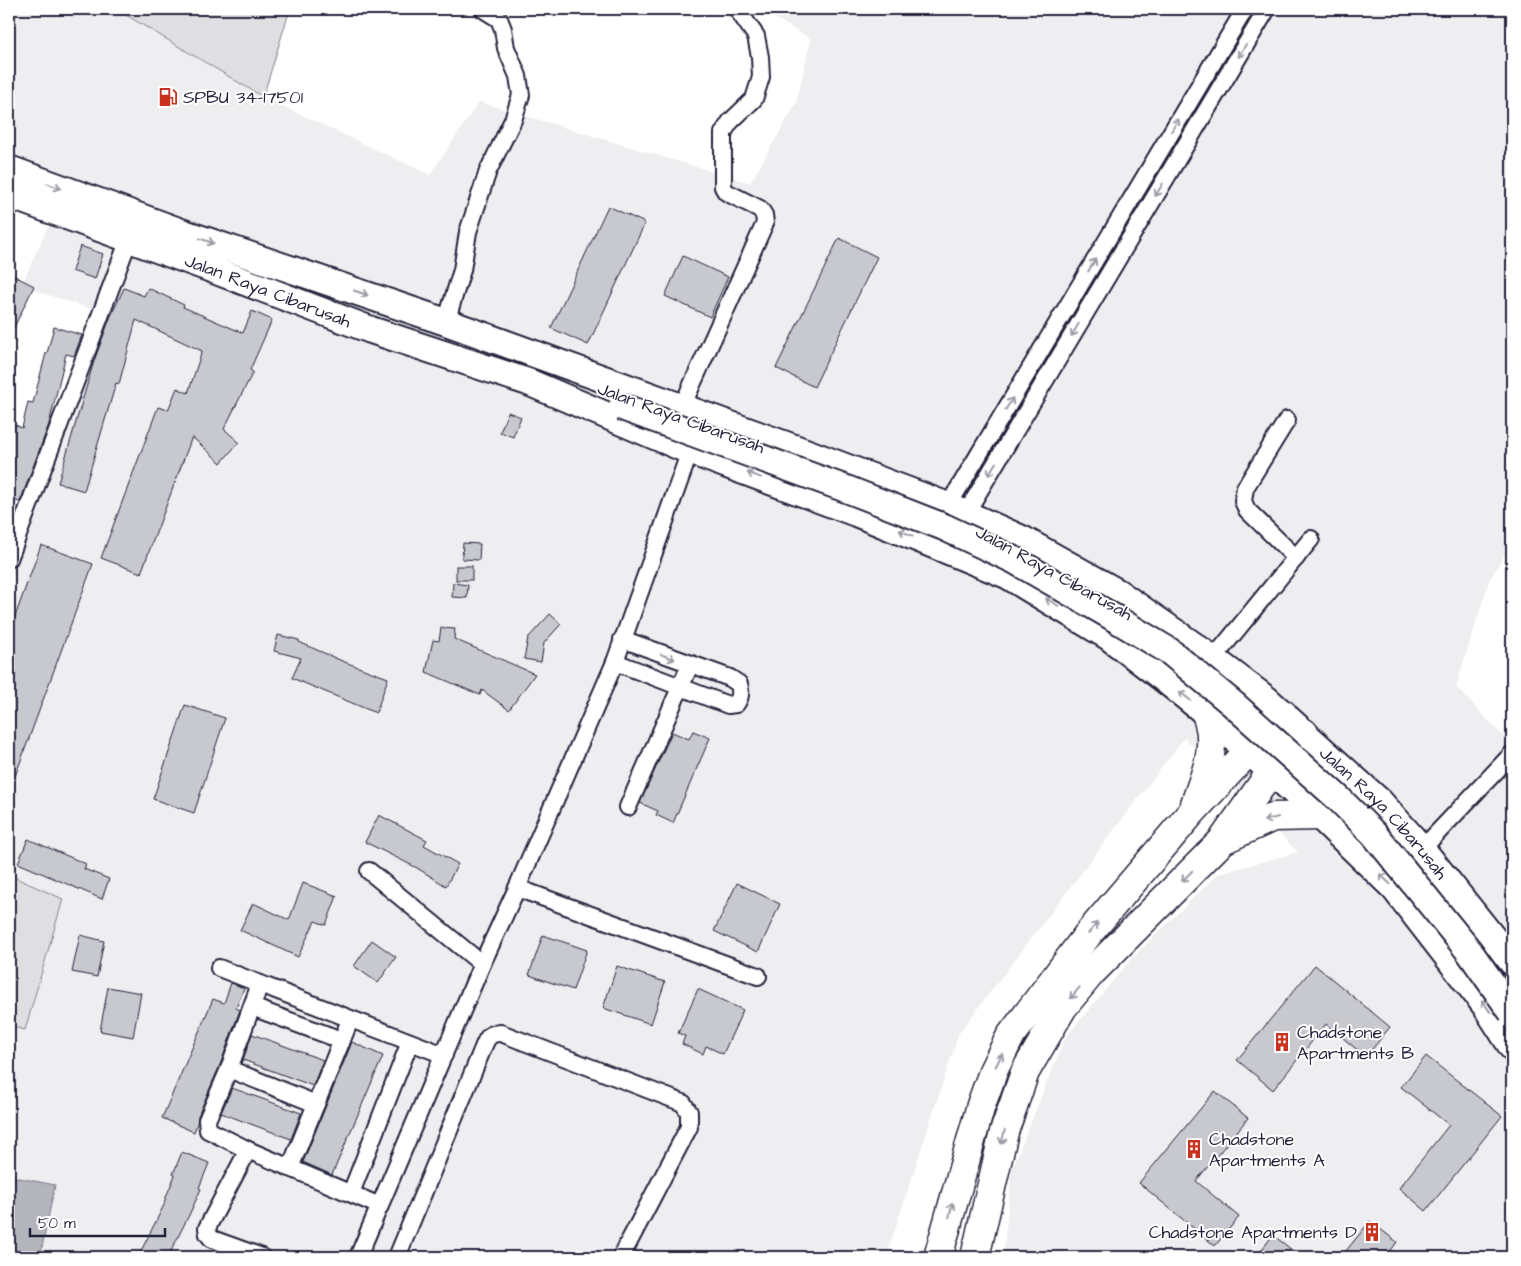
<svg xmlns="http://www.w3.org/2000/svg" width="1521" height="1266" viewBox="0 0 1521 1266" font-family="'Architects Daughter',sans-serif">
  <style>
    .built { fill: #eeeef1 }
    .green { fill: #dfdfe2; stroke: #80808e }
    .water { fill: #b4b4bc; stroke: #7a7a88 }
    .building { fill: #c8c8cf; stroke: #22223b }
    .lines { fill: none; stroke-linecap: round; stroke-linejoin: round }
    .street-casing { stroke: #22223b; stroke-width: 20 }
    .primary-casing { stroke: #22223b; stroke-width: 30 }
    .highway-casing { stroke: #22223b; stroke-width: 31 }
    .street { stroke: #fff; stroke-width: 16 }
    .primary { stroke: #fff; stroke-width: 26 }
    .highway { stroke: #fff; stroke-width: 28 }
    .primary-bridge-casing { stroke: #22223b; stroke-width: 30; stroke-linecap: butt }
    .primary-bridge { stroke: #fff; stroke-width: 26 }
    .oneway { stroke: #9c9ca7 }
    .labels { text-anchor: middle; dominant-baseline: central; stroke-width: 4; stroke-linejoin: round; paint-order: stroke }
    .poi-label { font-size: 18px; fill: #22223b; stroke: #fff; text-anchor: start }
    .street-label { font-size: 18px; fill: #22223b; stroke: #fff }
  </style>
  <rect width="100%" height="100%" fill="#fff"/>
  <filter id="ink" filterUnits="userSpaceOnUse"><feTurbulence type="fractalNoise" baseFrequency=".02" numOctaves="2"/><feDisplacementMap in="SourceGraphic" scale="10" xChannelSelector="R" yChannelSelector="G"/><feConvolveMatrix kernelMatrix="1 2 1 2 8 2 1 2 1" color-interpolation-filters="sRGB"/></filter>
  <g filter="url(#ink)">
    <polygon class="built" points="9,9 116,9 263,97 430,175 479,102 750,183 796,104 811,39 759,9 1512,9 1512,541 1489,581 1456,687 1512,745 1512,1257 1003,1257 1012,1169 1065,1038 1133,957 1218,874 1298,852 1184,738 959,1033 886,1257 9,1257 9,563 97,311 21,286 51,220 9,203"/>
    <g class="green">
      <polygon points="116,9 290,9 263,97"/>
      <polygon points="9,875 63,899 25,1030 9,1026"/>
    </g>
    <polygon class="water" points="9,1176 55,1185 40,1257 9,1257"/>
    <g class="building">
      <polygon points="608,206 645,223 588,345 551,328"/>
      <polygon points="839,238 877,257 814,387 776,368"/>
      <polygon points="80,246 103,254 95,279 72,271"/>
      <polygon points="683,256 728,277 710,317 665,296"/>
      <polygon points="9,273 34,286 9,338"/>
      <polygon points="124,288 144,296 148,288 184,305 183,307 243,333 252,311 272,320 250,370 253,372 224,429 239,442 221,463 192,437 141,573 101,558 158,407 168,410 177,388 188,393 202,351 136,320 119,384 116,383 84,491 58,483 94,361 110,318"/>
      <polygon points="54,327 82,335 74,356 66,354 49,424 20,502 9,499 9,422 22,428 28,402 33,403 46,353 47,353"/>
      <polygon points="508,412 521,417 513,437 500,432"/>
      <polygon points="463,543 480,544 479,560 462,559"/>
      <polygon points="41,545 93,564 10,790 9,789 9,633"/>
      <rect x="456" y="566" width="16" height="14"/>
      <polygon points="453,583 468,585 467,598 452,597"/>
      <polygon points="550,614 561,624 544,643 541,662 524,659 528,638"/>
      <polygon points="441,628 455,629 454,639 535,674 509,710 482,690 480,695 426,672 433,640 439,641"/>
      <polygon points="278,635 299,640 299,642 342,661 388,678 376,713 292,678 301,658 274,651"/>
      <polygon points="185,705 225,718 194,813 153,799"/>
      <polygon points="693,731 710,738 673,823 656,815 658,811 640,803 672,732 689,739"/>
      <polygon points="379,815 427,840 424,845 458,864 446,886 417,868 365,842"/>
      <polygon points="28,839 86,864 84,869 109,879 102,899 18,863"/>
      <polygon points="303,883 337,896 326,925 315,921 298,957 240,930 253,903 289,920"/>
      <polygon points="737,883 780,904 758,952 714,931"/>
      <polygon points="80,935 104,941 97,977 72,972"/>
      <polygon points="543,935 587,950 573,990 529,975"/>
      <polygon points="372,940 396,957 378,983 354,966"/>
      <polygon points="1315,965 1390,1027 1366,1057 1326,1024 1273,1090 1237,1060"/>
      <polygon points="617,966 665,982 651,1024 603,1008"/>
      <polygon points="231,983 244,988 236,1008 240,1010 220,1065 198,1116 197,1124 194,1132 162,1118 213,999 224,1003"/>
      <polygon points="108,987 141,993 133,1037 100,1031"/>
      <polygon points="698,989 743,1010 723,1054 706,1046 703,1054 682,1044 685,1036 678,1033"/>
      <polygon points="252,1034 323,1060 313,1086 243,1060"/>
      <polygon points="352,1042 383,1056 332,1175 303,1162"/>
      <polygon points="1426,1056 1502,1116 1426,1211 1399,1188 1449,1125 1401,1087"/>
      <polygon points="232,1088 301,1113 291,1139 221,1113"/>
      <polygon points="1215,1091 1248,1118 1196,1181 1239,1217 1215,1246 1139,1183"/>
      <polygon points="182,1152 209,1163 199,1188 201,1189 190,1213 168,1257 138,1257 165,1203 164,1202 175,1175 173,1174"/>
      <polygon points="1370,1221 1397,1242 1386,1257 1341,1257"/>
      <polygon points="1273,1235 1301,1257 1256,1257"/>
    </g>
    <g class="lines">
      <g class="street-casing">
        <g id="street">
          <polyline points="446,322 462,270 468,232 488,171 513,120 521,95 518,76 506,48 503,29 499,19 483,9"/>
          <polyline points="681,409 765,223 764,215 760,209 726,192 723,187 723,133 730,122 754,99 761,77 760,57 756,36 737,9"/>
          <polyline points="1287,420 1245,488 1243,501 1247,510 1296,558"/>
          <polyline points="948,506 1245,9"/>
          <polyline points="966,513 1267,9"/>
          <polyline points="9,559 129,239"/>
          <polyline points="1213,659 1311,539"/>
          <path d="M615 662 728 705 736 704C741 697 741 692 739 684L730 678 622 639"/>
          <polyline points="628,807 690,665"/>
          <polyline points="1422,849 1512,754"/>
          <polyline points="369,871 482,964"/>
          <polyline points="517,888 758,976"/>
          <polyline points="219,968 444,1055"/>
          <polyline points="260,984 229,1069 207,1120 208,1130 248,1150 380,1206"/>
          <polyline points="252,1007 341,1040"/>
          <polyline points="229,1069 316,1104"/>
          <polyline points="248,1150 207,1228 208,1234 212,1239 262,1257"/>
          <polyline points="290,1168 350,1020"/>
          <polyline points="351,1193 410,1042"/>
          <polyline points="358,1257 482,964 517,888 615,662 690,451"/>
          <path d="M397 1257 485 1043C489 1034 493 1033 501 1033L683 1103 689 1112V1127L621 1257"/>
        </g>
      </g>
      <g class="primary-casing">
        <g id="primary">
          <path id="s1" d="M9 169 184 233 446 322 811 454 948 506 1024 540 1117 592 1213 659 1266 699 1380 802 1422 849 1512 962"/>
          <path id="s2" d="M9 195 206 267 371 330 528 382 690 451 856 513 1007 575 1109 637 1164 679 1206 713 1301 798 1395 889 1485 1005 1512 1047"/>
        </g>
      </g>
      <g class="highway-casing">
        <g id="highway">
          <path d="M1195 804C1202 783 1213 758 1211 736 1211 728 1208 720 1206 713"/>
          <polyline points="1225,839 1273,817 1320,816"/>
          <polyline points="938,1257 981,1105 994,1069 1010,1037 1089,933 1192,812 1283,714"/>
          <polyline points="975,1257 1004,1132 1025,1072 1063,1007 1091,973 1222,841 1271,772 1304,733"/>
        </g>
      </g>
      <use href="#street" class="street"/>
      <use href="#primary" class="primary"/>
      <use href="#highway" class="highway"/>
      <g class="primary-bridge-casing">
        <polyline id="primary-bridge" points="622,407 849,490 944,527 1014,560 1106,613 1169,651 1233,704 1338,798 1374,834 1469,951 1512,1012"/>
      </g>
      <use href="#primary-bridge" class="primary-bridge"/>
    </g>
    <defs><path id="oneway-shaft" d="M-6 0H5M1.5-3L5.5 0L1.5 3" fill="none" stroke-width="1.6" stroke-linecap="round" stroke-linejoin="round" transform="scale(1.25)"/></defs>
    <g class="oneway">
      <use href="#oneway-shaft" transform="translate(1242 51) rotate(121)"/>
      <use href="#oneway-shaft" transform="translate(1175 125) rotate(-59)"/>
      <use href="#oneway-shaft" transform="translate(54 186) rotate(20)"/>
      <use href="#oneway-shaft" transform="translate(1159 190) rotate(121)"/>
      <use href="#oneway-shaft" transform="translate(207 241) rotate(19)"/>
      <use href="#oneway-shaft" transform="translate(1092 265) rotate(-59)"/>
      <use href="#oneway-shaft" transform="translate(361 293) rotate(19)"/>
      <use href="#oneway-shaft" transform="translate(1075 330) rotate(121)"/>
      <use href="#oneway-shaft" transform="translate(1009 404) rotate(-59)"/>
      <use href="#oneway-shaft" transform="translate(992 469) rotate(121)"/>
      <use href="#oneway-shaft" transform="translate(754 475) rotate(-159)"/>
      <use href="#oneway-shaft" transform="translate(906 533) rotate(-158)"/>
      <use href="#oneway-shaft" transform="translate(1052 602) rotate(-150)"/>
      <use href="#oneway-shaft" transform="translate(668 657) rotate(21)"/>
      <use href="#oneway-shaft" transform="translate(1185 696) rotate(-141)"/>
      <use href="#oneway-shaft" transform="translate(1271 819) rotate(165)"/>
      <use href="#oneway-shaft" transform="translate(1187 876) rotate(135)"/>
      <use href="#oneway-shaft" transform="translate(1385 879) rotate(-136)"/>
      <use href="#oneway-shaft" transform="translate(1093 928) rotate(-50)"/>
      <use href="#oneway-shaft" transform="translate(1075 993) rotate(129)"/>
      <use href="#oneway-shaft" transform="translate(1486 1006) rotate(-125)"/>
      <use href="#oneway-shaft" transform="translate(999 1060) rotate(-63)"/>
      <use href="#oneway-shaft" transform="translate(1003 1137) rotate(104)"/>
      <use href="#oneway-shaft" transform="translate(951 1210) rotate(-75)"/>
    </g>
  </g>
  <defs>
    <g id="fuel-bare" transform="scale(1.5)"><path d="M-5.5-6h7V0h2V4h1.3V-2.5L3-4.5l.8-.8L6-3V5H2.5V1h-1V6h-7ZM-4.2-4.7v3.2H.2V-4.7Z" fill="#c8321e" stroke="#fff" stroke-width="2.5" paint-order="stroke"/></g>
    <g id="building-bare" transform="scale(1.5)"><path d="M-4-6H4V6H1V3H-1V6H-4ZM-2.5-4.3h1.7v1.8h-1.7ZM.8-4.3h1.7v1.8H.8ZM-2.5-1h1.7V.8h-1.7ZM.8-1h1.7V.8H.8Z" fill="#c8321e" stroke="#fff" stroke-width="2.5" paint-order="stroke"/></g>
  </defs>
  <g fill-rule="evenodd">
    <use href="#fuel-bare" x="168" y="97"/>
    <use href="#building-bare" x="1282" y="1042"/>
    <use href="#building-bare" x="1194" y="1149"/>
    <use href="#building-bare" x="1372" y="1232"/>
  </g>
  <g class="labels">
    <g class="poi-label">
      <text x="183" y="97">SPBU 34-17501</text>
      <text x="1297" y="1032">Chadstone<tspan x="1297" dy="21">Apartments B</tspan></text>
      <text x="1209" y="1139">Chadstone<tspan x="1209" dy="21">Apartments A</tspan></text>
      <text x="1357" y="1232" text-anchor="end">Chadstone Apartments D</text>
    </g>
    <g class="street-label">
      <text stroke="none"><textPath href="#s2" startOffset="276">Jalan Raya Cibarusah</textPath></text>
      <text transform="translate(681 418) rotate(20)">Jalan Raya Cibarusah</text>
      <text transform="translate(1054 573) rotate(29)">Jalan Raya Cibarusah</text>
      <text stroke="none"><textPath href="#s1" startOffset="1535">Jalan Raya Cibarusah</textPath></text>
    </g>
  </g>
  <rect width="1521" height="1266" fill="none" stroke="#fff" stroke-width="30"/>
  <rect x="15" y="15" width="1491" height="1236" fill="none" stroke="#22223b" stroke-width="2" filter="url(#ink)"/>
  <path d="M30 1228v8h135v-8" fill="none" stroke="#22223b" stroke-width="2.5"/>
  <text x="38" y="1228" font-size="15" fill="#22223b" stroke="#ffffff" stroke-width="4" paint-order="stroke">50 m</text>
</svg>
